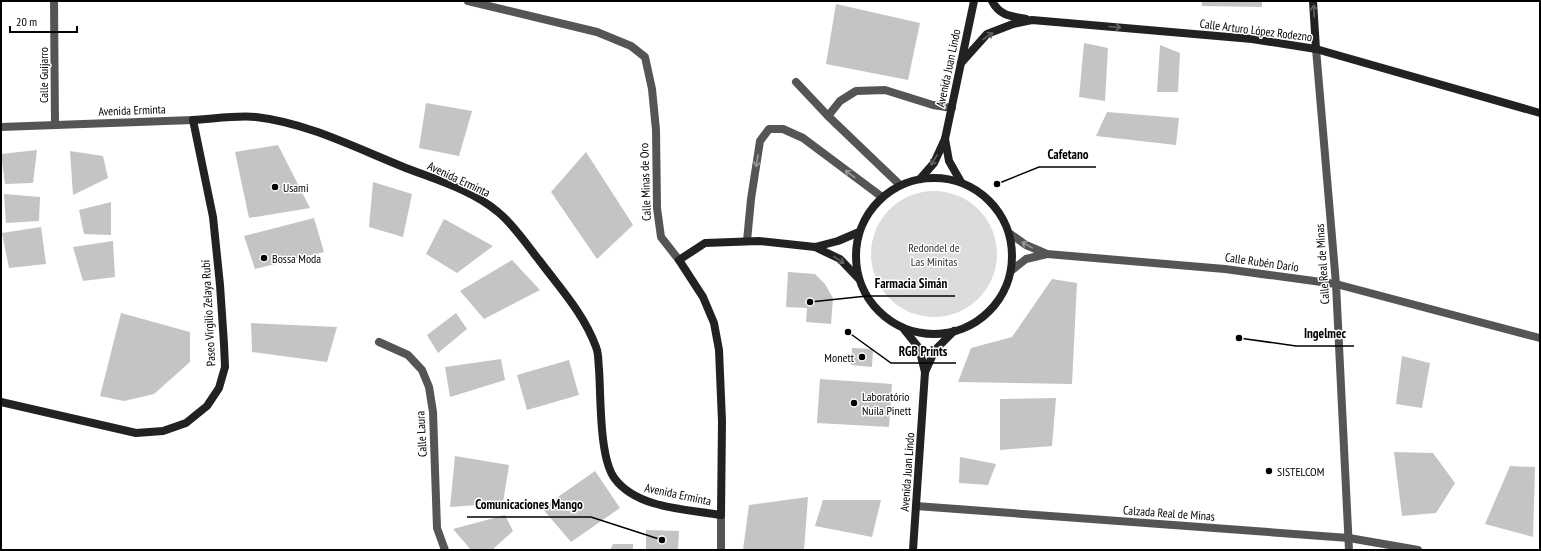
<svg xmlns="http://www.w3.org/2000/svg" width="1541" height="551" viewBox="0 0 1541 551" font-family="'PT Sans Narrow',sans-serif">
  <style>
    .green { fill: #dcdcdc }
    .building { fill: #c4c4c4 }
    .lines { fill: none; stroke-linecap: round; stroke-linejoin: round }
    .lane { stroke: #555; stroke-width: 8 }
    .street { stroke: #555; stroke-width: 8 }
    .secondary { stroke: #222; stroke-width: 8 }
    .oneway { stroke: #646464 }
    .oneway2 { stroke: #999 }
    .poi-dot { fill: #000; stroke: #fff; stroke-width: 1.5 }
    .labels { text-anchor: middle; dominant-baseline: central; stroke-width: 3; stroke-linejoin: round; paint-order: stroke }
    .street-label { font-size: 12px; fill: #000; stroke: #fff }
    .poi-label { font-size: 12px; fill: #000; stroke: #fff; text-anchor: start }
    .park-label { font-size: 12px; fill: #333; stroke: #fff }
    .leader { fill: none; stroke: #000; stroke-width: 1.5 }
    .callout-dot { fill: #000; stroke: #fff; stroke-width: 1.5 }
    .callout-label { font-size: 13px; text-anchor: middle; font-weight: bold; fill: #000; stroke: #fff; stroke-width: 3; stroke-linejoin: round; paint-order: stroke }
  </style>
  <rect width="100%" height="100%" fill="#fff"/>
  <circle class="green" cx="934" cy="254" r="63"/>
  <g class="building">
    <polygon points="1202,1 1262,1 1262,7 1202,6"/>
    <polygon points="836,4 920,23 908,80 826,64"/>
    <polygon points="1084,43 1108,48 1105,101 1079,97"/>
    <polygon points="1160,45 1180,53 1178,92 1157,92"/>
    <polygon points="426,103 472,111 459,156 419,148"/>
    <polygon points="1107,112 1179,118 1176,145 1096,136"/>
    <polygon points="278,145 310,208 249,218 235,152"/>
    <polygon points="37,150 33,183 5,184 1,154"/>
    <polygon points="70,151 103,156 108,178 73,195"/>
    <polygon points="586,152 633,225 597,259 551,192"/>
    <polygon points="373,182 412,194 403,237 369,227"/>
    <polygon points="4,194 40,197 39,221 6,223"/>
    <polygon points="111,202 111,235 84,234 79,210"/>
    <polygon points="314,218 324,252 255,269 244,236"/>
    <polygon points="444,219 493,246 457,273 426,254"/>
    <polygon points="41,227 46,264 9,268 2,233"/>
    <polygon points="113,241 115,277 83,281 73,247"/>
    <polygon points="512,260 540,290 484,319 460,291"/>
    <polygon points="788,272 815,274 825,284 833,298 831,324 806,322 807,308 786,307"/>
    <polygon points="1052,279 1077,283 1072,384 958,382 971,348 1012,337"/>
    <polygon points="121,313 190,332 190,362 154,394 124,401 100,396"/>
    <polygon points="456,313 467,329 438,353 427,335"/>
    <polygon points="251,323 337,327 327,362 252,352"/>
    <polygon points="852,348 873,349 872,367 851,365"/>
    <polygon points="1402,356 1430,363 1422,408 1396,404"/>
    <polygon points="501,359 505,380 450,397 445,367"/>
    <polygon points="569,360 579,395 527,410 517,375"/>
    <polygon points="820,379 892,384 889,427 817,423"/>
    <polygon points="1056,398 1052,446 1000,450 1000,399"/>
    <polygon points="1394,452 1433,453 1455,483 1436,513 1402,516"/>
    <polygon points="455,456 509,465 503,503 450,507"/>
    <polygon points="960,457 996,464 988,485 959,483"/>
    <polygon points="1510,466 1535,467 1533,537 1485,524"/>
    <polygon points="595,471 620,508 571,542 542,508"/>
    <polygon points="808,497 804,550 743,550 749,505"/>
    <polygon points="823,500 881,500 872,537 815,526"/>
    <polygon points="505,515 513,531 492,550 471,550 453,529"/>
    <polygon points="646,530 679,531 678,550 646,550"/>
    <polygon points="613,544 633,544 633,550 610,550"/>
  </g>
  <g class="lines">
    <g class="lane">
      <polyline points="796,82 828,116 900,185"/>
      <polyline points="828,116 840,101 856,91 885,90 933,105 952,108"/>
      <polyline points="747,241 751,199 760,141 769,129 783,129 803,138 882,197"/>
    </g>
    <g class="street">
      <polyline points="54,1 55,125"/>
      <polyline points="468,1 597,32 631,46 645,57 652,89 656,130 657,208 661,237 679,260"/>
      <polyline points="1316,49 1336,284 1349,550"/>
      <polyline points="1,127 193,120"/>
      <polyline points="1009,233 1026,245 1047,254 1225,269 1336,284 1540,338"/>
      <polyline points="1011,271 1026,259 1047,254"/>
      <polyline points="379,342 408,355 422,370 429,387 433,412 437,528 445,550"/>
      <polyline points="916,506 1349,538 1418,550"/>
      <polyline points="721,550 721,515"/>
    </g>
    <g class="secondary">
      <path d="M992 1C1000 16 1011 16 1026 19"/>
      <polyline points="1313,1 1316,49"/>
      <polyline points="961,63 987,34 1013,24 1032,20 1067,23 1252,39 1316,49 1540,113"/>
      <polyline points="945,139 949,161 961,182"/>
      <circle cx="934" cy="256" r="78"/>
      <polyline points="920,179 934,163 945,139 974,1"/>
      <polyline points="815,247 840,259 859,279"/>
      <polyline points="903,328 919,348 925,372 913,550"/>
      <polyline points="925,372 935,350 954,331"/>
      <path d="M1 402 136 433 163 431 186 423 207 406 219 388 225 367 224 344 220 285 213 217 193 120C212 119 238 115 256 117 307 123 354 147 401 166 433 179 471 189 498 212 514 225 526 244 539 260 560 288 584 314 596 347 599 354 598 362 599 369 601 396 599 459 615 479 638 509 687 509 721 515L722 421 719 350 714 323 703 297 679 260 705 243 759 241 815 247 838 241 859 232"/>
    </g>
  </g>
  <defs><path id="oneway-shaft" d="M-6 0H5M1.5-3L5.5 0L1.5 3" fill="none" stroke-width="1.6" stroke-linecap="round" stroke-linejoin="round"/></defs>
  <g class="oneway">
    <use href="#oneway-shaft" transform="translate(1314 11) rotate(-93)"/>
    <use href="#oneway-shaft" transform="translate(1115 27) rotate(5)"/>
    <use href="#oneway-shaft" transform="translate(988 36) rotate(-34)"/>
    <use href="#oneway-shaft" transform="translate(934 160) rotate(121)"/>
    <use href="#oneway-shaft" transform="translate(839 260) rotate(35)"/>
  </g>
  <g class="oneway2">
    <use href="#oneway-shaft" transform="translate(757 161) rotate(99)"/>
    <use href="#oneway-shaft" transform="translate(850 174) rotate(-144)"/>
    <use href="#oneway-shaft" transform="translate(1027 245) rotate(-151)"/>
  </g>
  <g class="poi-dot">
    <circle cx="275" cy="187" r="4"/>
    <circle cx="264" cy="258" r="4"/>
    <circle cx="862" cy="357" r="4"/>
    <circle cx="854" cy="403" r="4"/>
    <circle cx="1269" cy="471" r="4"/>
  </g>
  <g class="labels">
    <g class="street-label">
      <text transform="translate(1256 30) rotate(7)">Calle Arturo López Rodezno</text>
      <text transform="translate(948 68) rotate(-78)">Avenida Juan Lindo</text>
      <text transform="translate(43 75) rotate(-90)">Calle Guijarro</text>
      <text transform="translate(132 110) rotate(-2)">Avenida Erminta</text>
      <text transform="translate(459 179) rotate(25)">Avenida Erminta</text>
      <text transform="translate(645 182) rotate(-92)">Calle Minas de Oro</text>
      <text transform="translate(1262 262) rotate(8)">Calle Rubén Darío</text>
      <text transform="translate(1322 264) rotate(-94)">Calle Real de Minas</text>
      <text transform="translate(208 313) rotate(-93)">Paseo Virgilio Zelaya Rubí</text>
      <text transform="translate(421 434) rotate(-93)">Calle Laura</text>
      <text transform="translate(907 472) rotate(-86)">Avenida Juan Lindo</text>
      <text transform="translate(678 494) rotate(12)">Avenida Erminta</text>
      <text transform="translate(1169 513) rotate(4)">Calzada Real de Minas</text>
    </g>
    <g class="poi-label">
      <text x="283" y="187">Usami</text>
      <text x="272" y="258">Bossa Moda</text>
      <text x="854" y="357" text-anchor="end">Monett</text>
      <text x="862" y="396">Laboratório<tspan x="862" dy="14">Nuila Pinett</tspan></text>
      <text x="1277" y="471">SISTELCOM</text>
    </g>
    <g class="park-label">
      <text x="934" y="247">Redondel de<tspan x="934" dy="14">Las Minitas</tspan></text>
    </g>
  </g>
  <path class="leader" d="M997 184L1039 167H1096M810 302L867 296H955M1239 338L1296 346H1354M848 332L891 363H956M662 540L591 517H467"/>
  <g class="callout-dot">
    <circle cx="997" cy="184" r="4"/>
    <circle cx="810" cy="302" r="4"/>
    <circle cx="1239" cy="338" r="4"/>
    <circle cx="848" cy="332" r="4"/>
    <circle cx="662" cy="540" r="4"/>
  </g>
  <g class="callout-label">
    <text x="1068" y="159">Cafetano</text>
    <text x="911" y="288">Farmacia Simán</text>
    <text x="1325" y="338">Ingelmec</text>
    <text x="923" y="356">RGB Prints</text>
    <text x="529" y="509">Comunicaciones Mango</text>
  </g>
  <rect width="1541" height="551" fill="none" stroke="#000000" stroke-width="4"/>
  <path d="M10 26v6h67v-6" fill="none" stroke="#000000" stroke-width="2"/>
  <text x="16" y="26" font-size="12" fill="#000000" stroke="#ffffff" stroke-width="3" paint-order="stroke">20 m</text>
</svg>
